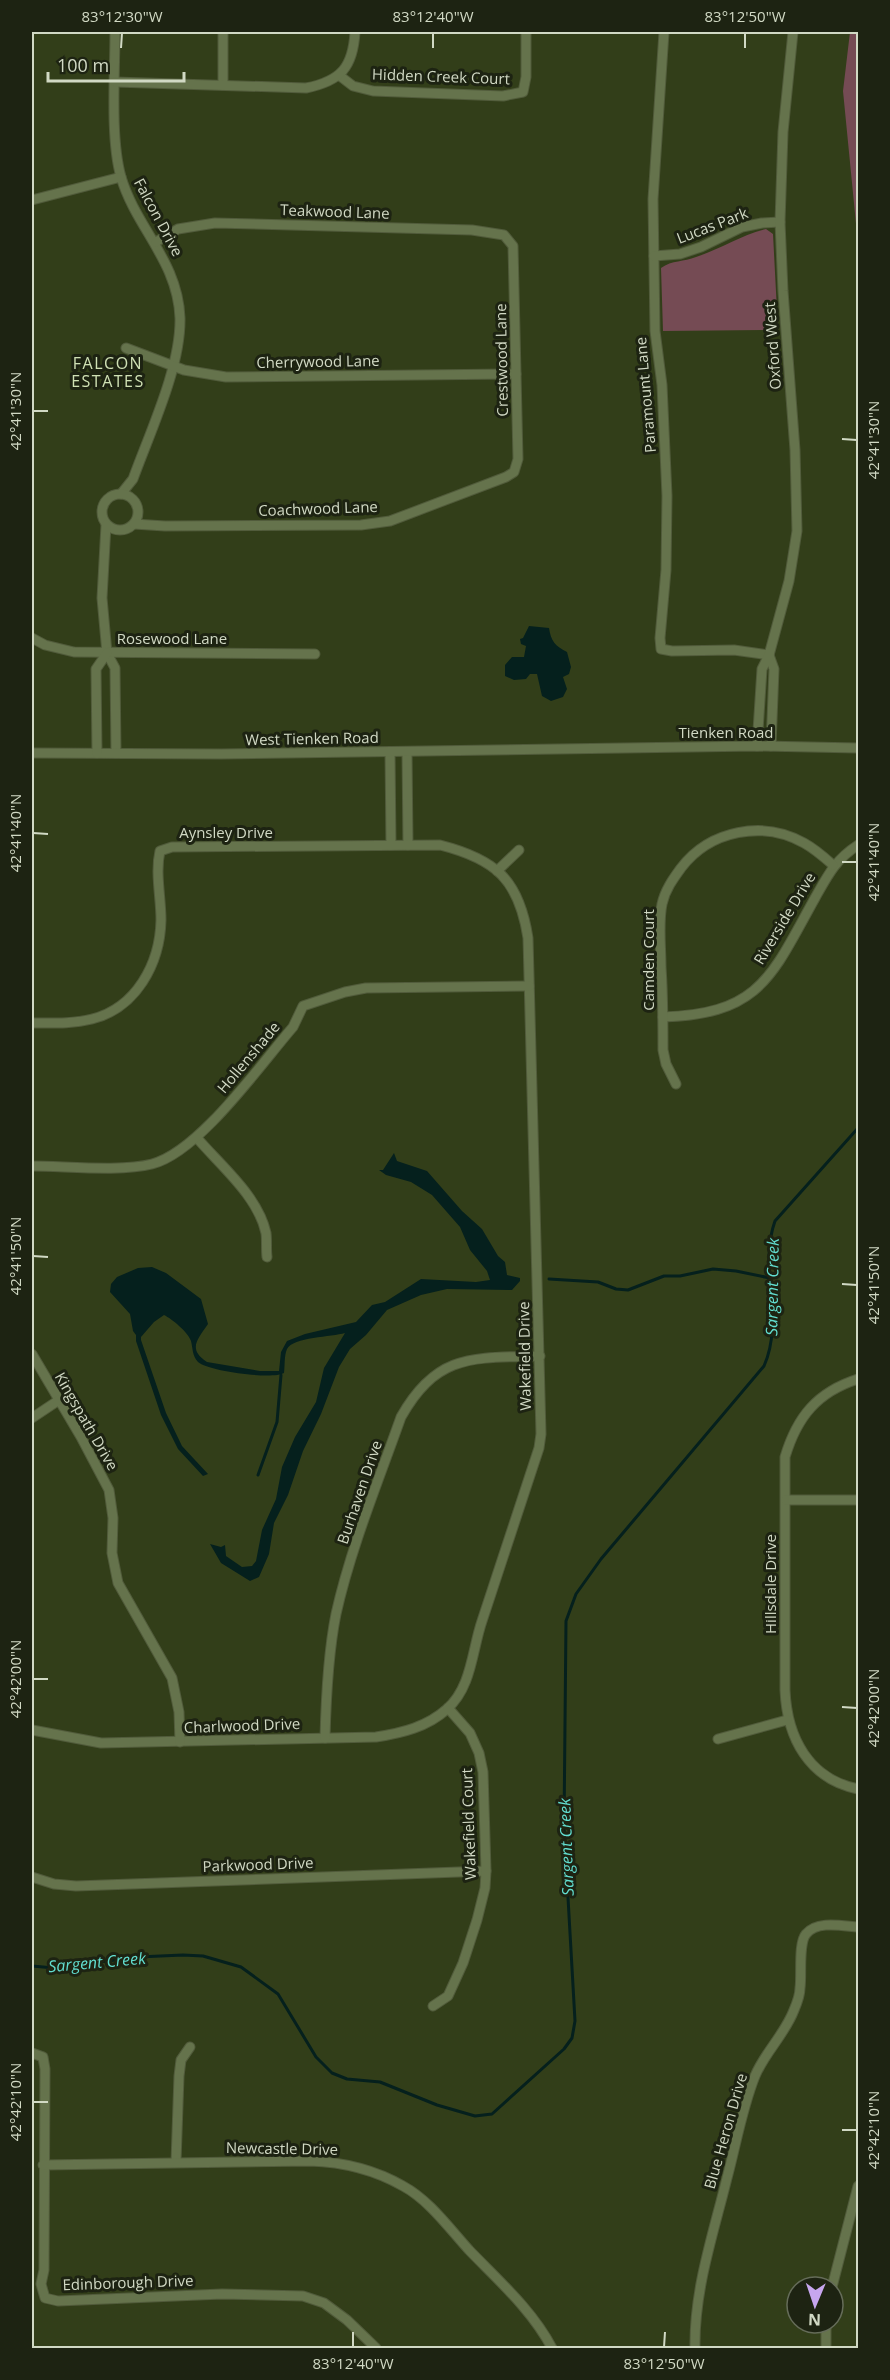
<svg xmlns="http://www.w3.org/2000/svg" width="890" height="2380" viewBox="0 0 890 2380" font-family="'Open Sans',sans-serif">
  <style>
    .green { fill: #754b54 }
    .water { fill: #05201d }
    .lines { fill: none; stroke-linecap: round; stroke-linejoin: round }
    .stream { stroke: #05201d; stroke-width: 3 }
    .minor-casing { stroke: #515b3b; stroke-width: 11 }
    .minor { stroke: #65734c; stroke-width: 9 }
    .ticks { fill: none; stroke: #d1d9c4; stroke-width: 2 }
    .labels { text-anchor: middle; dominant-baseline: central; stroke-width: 6; stroke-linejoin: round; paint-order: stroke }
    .street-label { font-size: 15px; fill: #d1d9c4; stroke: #1d2312 }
    .neighbourhood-label { font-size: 16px; letter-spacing: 1.5px; fill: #cfe0b4; stroke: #1d2312 }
    .water-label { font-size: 16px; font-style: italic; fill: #62ded0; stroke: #1d2312 }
    .neatline { fill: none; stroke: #d1d9c4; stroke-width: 2 }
    .ticks-label { font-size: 15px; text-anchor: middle; fill: #d1d9c4 }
  </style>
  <rect width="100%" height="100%" fill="#323e19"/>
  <g class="green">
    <polygon points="850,32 858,32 858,352 856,352 857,234 843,91"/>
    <path d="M766 229 773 234 778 330 663 331 661 268C672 260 684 262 696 257 721 249 741 235 766 229Z"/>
  </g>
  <g class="water">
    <path d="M529 626 549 628C551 641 555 646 567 652L571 667 569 674 563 677 567 689 563 697 551 701 542 696 537 674H530L526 679 514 680 505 676V665L512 657H524L526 646 521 644 520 639 523 638Z"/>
    <path d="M394 1153 397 1161 427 1171 462 1211 482 1229 498 1256 505 1262 507 1275 520 1278V1281L512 1290 447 1289 421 1295 387 1310 366 1335 350 1349 339 1367 321 1414 303 1451 288 1495 274 1523 269 1554 259 1577 250 1581 221 1563 210 1544 221 1547 225 1545 226 1556 242 1567 252 1566 256 1561 262 1530 276 1499 282 1467 295 1437 316 1402 324 1368 345 1333C332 1337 293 1337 287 1349 284 1356 285 1366 284 1373 272 1380 208 1371 198 1362 192 1355 193 1349 191 1341 188 1332 172 1319 164 1315L154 1322 141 1337V1340L166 1413 182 1446 208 1474 203 1476 178 1449 161 1415 136 1341V1335L133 1331 130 1314 110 1292 111 1284 117 1277 138 1268 152 1267 166 1273 201 1299 208 1324C198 1339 187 1349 207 1362L260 1371H279L281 1352 287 1341 305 1334 356 1322 372 1305 385 1302 421 1279 476 1282 490 1280 487 1271 470 1250 460 1227 432 1195 411 1182 386 1175 379 1170H383Z"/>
  </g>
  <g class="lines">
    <g class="stream">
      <polyline points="549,1279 598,1282 616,1289 628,1290 664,1276 680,1276 713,1269 736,1271 770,1278"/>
      <polyline points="258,1475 277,1422 281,1375"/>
      <path d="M32 1966 54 1968 138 1957 183 1955 203 1956 241 1967 278 1994 316 2057 332 2073 347 2079 380 2082 437 2105 475 2116 492 2114 564 2049 572 2038 575 2021 564 1827 566 1621 576 1594 601 1559 764 1366C785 1319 758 1268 775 1221L858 1128"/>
    </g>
    <g class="minor-casing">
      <g id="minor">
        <path d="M115 32C115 73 110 138 121 177 136 228 178 261 180 318 181 367 150 432 133 479L121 494"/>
        <polyline points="223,32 223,85"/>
        <polyline points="664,32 653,199 655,331 662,385 667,496 666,570 660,638 661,649 672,651 734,650 769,655"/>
        <polyline points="340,76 353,86 373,91 503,96 523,92 526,77 526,34"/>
        <path d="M115 82 306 88C341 81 353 67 355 32"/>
        <polyline points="32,200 121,177"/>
        <polyline points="654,256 680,254 701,247 742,227 762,223 780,222"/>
        <polyline points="126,348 184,370 226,377 516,374"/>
        <circle cx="120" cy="512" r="18"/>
        <polyline points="134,524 165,526 361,525 390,521 506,477 514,472 518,459 513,246 504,235 472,230 215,223 178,229 156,242"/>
        <polyline points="106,525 102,598 107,653 115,668 116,753"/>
        <polyline points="32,638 45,645 74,652 315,654"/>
        <polyline points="769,655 774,669 771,746"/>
        <polyline points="757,746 762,669 769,655 789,581 797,531 795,450 783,291 780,222 783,132 793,32"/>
        <polyline points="390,752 391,845"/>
        <polyline points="407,752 408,845"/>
        <polyline points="32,753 221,754 757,746 858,748"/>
        <polyline points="97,753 96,669 107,653"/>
        <polyline points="497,871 519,850"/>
        <path d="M663 1017C761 1014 772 975 815 898 828 875 835 860 858 845"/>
        <path d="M32 1023C52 1023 72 1024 92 1019 136 1008 160 964 161 920 161 897 155 873 160 851L172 847 440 845C495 859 519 879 528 938L541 1434 539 1448C520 1506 501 1563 482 1621 472 1650 472 1687 447 1709 427 1727 402 1733 376 1737L101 1743 32 1730"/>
        <path d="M676 1084 666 1064 663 1050C663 1022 663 995 661 967 661 946 658 924 662 904 665 890 673 879 681 868 710 830 763 820 804 843 815 849 824 857 833 865"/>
        <path d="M197 1138C221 1166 258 1196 266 1233 267 1241 266 1249 267 1257"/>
        <path d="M32 1166C65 1166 121 1172 152 1164 199 1152 260 1065 293 1027L303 1006 345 992 366 988 529 986"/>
        <polyline points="32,1354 81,1437 109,1490 113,1518 112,1553 118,1583 172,1678 179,1712 180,1742"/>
        <path d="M858 1379C817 1392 797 1417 785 1457V1690C787 1738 809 1779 858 1789"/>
        <polyline points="32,1418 59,1400"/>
        <polyline points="786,1500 858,1500"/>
        <path d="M325 1738C326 1698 328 1654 336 1614 351 1547 378 1482 401 1417 437 1353 473 1358 540 1356"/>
        <polyline points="718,1739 787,1720"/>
        <polyline points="32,1877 54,1884 76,1886 486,1871"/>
        <polyline points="433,2006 448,1996 463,1963 477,1920 485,1888 486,1871 483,1772 479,1753 470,1733 448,1708"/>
        <polyline points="32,2053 43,2057 45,2069 44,2270 41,2284 45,2298 58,2301 222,2294 303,2296 324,2303 347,2320 376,2348"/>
        <polyline points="176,2162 179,2076 181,2060 190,2047"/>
        <path d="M43 2165 310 2161C342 2162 375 2170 403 2186 429 2200 449 2228 469 2250 499 2281 532 2310 552 2348"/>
        <polyline points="832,2287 858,2186"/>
        <polyline points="826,2323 826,2348"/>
        <path d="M695 2348C694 2290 713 2235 727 2178 736 2145 742 2108 755 2076 765 2052 785 2034 794 2010 797 2003 800 1995 800 1988 802 1975 798 1943 806 1934 817 1920 843 1926 858 1927"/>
      </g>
    </g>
    <use href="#minor" class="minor"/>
  </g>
  <path class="ticks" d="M121 48 122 33M433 48V33M745 48V33M33 411H48M842 439 857 440M33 833 48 834M842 862H857M33 1256 48 1257M842 1284 857 1285M33 1679H48M842 1707 857 1708M33 2102H48M842 2130H857M353 2347V2332M664 2347 665 2332"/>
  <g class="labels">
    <g class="street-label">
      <text transform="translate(441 76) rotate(2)">Hidden Creek Court</text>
      <text transform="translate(335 211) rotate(2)">Teakwood Lane</text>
      <text transform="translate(159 217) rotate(62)">Falcon Drive</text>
      <text transform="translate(712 225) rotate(-21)">Lucas Park</text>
      <text transform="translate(772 346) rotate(-94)">Oxford West</text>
      <text transform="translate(501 360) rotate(-91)">Crestwood Lane</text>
      <text transform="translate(318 361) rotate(-1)">Cherrywood Lane</text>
      <text transform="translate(645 395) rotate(-95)">Paramount Lane</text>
      <text transform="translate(318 508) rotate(-2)">Coachwood Lane</text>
      <text x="172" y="638">Rosewood Lane</text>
      <text x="726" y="732">Tienken Road</text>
      <text transform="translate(312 738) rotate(-1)">West Tienken Road</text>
      <text x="226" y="832">Aynsley Drive</text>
      <text transform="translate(784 918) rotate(-59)">Riverside Drive</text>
      <text transform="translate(648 960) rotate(-90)">Camden Court</text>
      <text transform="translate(248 1057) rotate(-50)">Hollenshade</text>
      <text transform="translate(524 1356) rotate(-91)">Wakefield Drive</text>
      <text transform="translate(87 1421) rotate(60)">Kingspath Drive</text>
      <text transform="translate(359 1492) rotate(-71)">Burhaven Drive</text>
      <text transform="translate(770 1584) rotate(-90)">Hillsdale Drive</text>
      <text transform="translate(242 1725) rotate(-2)">Charlwood Drive</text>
      <text transform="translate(468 1824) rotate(-92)">Wakefield Court</text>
      <text transform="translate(258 1864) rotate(-2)">Parkwood Drive</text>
      <text transform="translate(725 2131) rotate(-74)">Blue Heron Drive</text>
      <text transform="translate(282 2148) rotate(1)">Newcastle Drive</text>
      <text transform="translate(128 2282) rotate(-2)">Edinborough Drive</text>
    </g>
    <g class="neighbourhood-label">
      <text x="108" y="363">FALCON<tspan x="108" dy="18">ESTATES</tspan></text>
    </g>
    <g class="water-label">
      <text transform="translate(772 1287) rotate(-89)">Sargent Creek</text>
      <text transform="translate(566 1847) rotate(-92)">Sargent Creek</text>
      <text transform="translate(97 1962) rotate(-5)">Sargent Creek</text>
    </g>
  </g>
  <rect width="890" height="2380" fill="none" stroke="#1d2312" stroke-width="66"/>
  <g transform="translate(815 2305) rotate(182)"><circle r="28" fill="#1d2312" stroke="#656c59" stroke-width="1.5"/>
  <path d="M0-4.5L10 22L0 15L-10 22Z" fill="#c7a6ef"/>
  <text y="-9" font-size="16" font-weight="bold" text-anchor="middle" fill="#d1d9c4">N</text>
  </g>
  <path d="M48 72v9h136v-9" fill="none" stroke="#d1d9c4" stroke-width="3"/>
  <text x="57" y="72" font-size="18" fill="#d1d9c4" stroke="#1d2312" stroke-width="4.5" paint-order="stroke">100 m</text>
  <rect x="33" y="33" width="824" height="2314" class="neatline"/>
  <g class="ticks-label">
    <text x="122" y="22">83°12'30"W</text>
    <text x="433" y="22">83°12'40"W</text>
    <text x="745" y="22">83°12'50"W</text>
    <text transform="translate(16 411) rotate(-90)" y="5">42°41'30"N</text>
    <text transform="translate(874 440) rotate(-90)" y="5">42°41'30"N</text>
    <text transform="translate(16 833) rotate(-90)" y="5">42°41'40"N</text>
    <text transform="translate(874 862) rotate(-90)" y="5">42°41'40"N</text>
    <text transform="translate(16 1256) rotate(-90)" y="5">42°41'50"N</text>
    <text transform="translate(874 1285) rotate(-90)" y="5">42°41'50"N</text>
    <text transform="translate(16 1679) rotate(-90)" y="5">42°42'00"N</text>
    <text transform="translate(874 1708) rotate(-90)" y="5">42°42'00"N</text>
    <text transform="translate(16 2102) rotate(-90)" y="5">42°42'10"N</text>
    <text transform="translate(874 2130) rotate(-90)" y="5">42°42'10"N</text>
    <text x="353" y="2369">83°12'40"W</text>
    <text x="664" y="2369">83°12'50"W</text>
  </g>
</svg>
